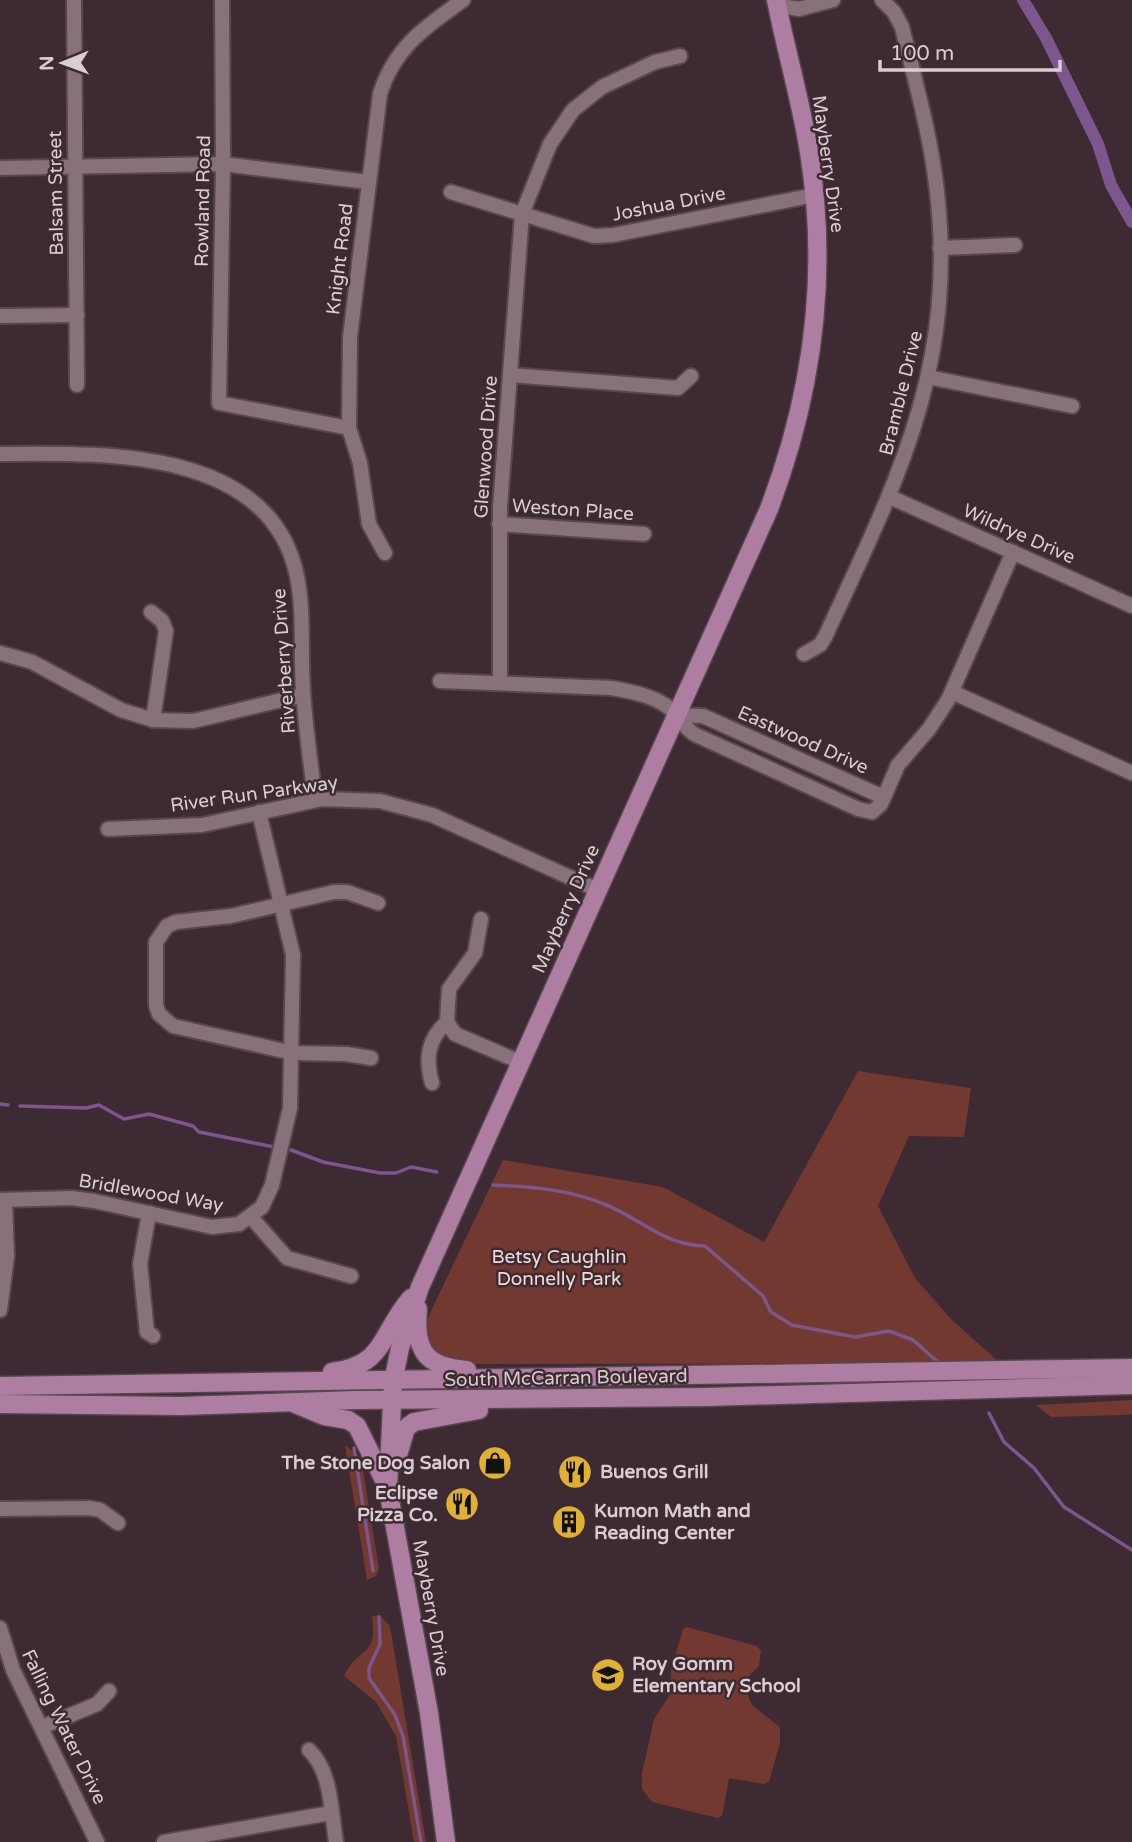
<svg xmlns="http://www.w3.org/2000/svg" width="1132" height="1842" viewBox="0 0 1132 1842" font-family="'Varela Round',sans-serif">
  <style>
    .green { fill: #713930 }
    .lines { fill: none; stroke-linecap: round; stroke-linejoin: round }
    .stream { stroke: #7c568d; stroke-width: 3.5 }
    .canal { stroke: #7c568d; stroke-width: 12 }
    .minor-casing { stroke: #57474e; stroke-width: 18 }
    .major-casing { stroke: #57474e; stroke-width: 21 }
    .minor { stroke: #88717a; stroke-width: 14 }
    .major { stroke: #ae7ea2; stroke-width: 18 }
    .labels { text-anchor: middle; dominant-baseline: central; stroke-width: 5; stroke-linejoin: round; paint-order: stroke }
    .street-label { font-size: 19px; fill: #dacdd2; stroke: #3e2a32 }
    .park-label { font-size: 19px; fill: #f1dbd7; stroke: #3e2a32 }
    .poi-label { font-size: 19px; font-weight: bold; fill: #dacdd2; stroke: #3e2a32; text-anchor: start }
  </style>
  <rect width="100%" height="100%" fill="#3e2a32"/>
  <g class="green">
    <polygon points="858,1071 971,1088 964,1137 909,1136 878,1206 915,1278 951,1319 1000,1363 470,1364 450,1363 430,1349 425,1328 431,1311 503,1160 663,1187 764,1242"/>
    <polygon points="1132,1400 1132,1414 1123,1415 1051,1417 1036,1405"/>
    <polygon points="345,1445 361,1458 379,1568 376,1576 367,1580"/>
    <path d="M380 1615 390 1626 426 1842H414L396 1736 376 1702 344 1676C359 1645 378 1659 372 1616Z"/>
    <polygon points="687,1627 757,1646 761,1651 759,1666 746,1679 749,1699 753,1706 780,1727 780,1743 769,1782 764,1784 729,1778 722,1816 718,1818 652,1802 642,1789 642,1773 654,1719 671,1693 671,1670 683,1629"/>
  </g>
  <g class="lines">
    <g class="stream">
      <polyline points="0,1104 8,1105"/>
      <polyline points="20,1106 86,1108 99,1105 124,1119 149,1114 193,1126 199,1132 274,1147"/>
      <polyline points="291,1150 323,1162 380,1173 396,1173 411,1167 437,1172"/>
      <path d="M493 1185C531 1187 568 1189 604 1204 640 1218 665 1246 705 1246L763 1296 771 1312 792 1325 855 1337 889 1331 913 1340 939 1363"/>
      <polyline points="989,1413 1004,1442 1034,1468 1064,1507 1132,1550"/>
      <polyline points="354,1448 373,1571"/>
      <polyline points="379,1617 380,1644 369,1668 369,1678 395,1715 403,1736 421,1842"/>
    </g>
    <polyline class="canal" points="1023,0 1046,38 1098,144 1111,185 1132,222"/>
    <g class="minor-casing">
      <g id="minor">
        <polyline points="74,0 77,385"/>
        <polyline points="222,0 223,164 219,403 349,428"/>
        <polyline points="776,5 799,9 833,0"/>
        <polyline points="0,168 223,164 368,182"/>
        <polyline points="451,192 594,236 613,235 815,195"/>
        <polyline points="940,248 1015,245"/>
        <polyline points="0,316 77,315"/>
        <polyline points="510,375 678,388 691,376"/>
        <polyline points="928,377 1072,406"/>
        <path d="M0 454C100 453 267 447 296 572 305 610 300 650 303 689 305 726 311 763 315 800"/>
        <polyline points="890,497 1132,606"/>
        <polyline points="499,524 644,534"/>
        <path d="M385 553 369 524 360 463 349 428 350 337 380 94C394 48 425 27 463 0"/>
        <polyline points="151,612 162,621 166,631 153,720"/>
        <polyline points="0,653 32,662 121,710 153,720 193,721 303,695"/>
        <path d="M804 654 820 645 825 637C896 483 957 368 937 192 931 136 915 81 902 27L894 12 882 0"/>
        <path d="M440 681 612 688C634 692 661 697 677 715 684 723 686 730 696 735L858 809 872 812 881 804 898 765 929 729 948 700 1013 552"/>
        <polyline points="500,683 500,507 522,214 550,144 573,110 602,87 655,62 680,56"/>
        <polyline points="952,692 1132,773"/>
        <polyline points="677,715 703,716 883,797"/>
        <polyline points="108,829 202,825 322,799 380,801 432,815 598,890"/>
        <polyline points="481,919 475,953 449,989 447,1022 455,1034 520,1062"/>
        <polyline points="371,1058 346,1054 293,1053 173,1026 159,1014 156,1005 156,942 167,926 176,922 231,916 334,892 347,892 378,903"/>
        <path d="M432 1083C425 1058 428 1039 447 1022"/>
        <polyline points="0,1200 71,1198 94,1201 212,1227 239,1224 262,1207 272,1185 290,1108 293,955 259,812"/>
        <polyline points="149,1213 140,1264 147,1332 153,1336"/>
        <polyline points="251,1217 287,1258 351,1276"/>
        <polyline points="0,1310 7,1256 5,1200"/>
        <polyline points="0,1509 89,1508 100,1510 118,1523"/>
        <polyline points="0,1628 13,1670 97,1842"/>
        <polyline points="42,1727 97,1704 109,1691"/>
        <path d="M309 1750C332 1772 331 1812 336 1842"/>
        <polyline points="164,1842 331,1813"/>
      </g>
    </g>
    <g class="major-casing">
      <g id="major">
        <path d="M418 1309C414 1351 426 1367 467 1370"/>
        <path d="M332 1372C386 1365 379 1335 411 1298"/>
        <polyline points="0,1386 1132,1368"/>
        <polyline points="293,1403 324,1416 348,1420 357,1426 387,1486"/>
        <polyline points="0,1404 181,1406 356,1400 706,1397 1132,1385"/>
        <polyline points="396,1462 406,1428 414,1422 479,1410"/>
        <path d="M446 1842 429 1713 388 1489 393 1382 400 1348 420 1287 769 509C813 393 829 275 809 152 801 101 786 51 776 0"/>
      </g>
    </g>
    <use href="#minor" class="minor"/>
    <use href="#major" class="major"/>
  </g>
  <defs>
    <g id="shop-disc" transform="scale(1.75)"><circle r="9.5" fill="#dfb034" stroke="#3e2a32"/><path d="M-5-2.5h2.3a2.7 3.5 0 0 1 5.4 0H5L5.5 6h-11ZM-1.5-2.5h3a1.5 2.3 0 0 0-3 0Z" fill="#111"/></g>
    <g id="restaurant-disc" transform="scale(1.75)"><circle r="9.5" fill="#dfb034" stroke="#3e2a32"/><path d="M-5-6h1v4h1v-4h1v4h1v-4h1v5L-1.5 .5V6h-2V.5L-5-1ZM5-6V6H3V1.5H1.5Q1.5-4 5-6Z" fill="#111"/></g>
    <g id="building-disc" transform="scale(1.75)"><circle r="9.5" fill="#dfb034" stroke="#3e2a32"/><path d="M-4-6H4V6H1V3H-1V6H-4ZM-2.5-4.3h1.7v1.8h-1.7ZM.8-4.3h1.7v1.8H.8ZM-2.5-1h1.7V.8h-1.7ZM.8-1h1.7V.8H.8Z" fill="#111"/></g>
    <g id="school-disc" transform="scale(1.75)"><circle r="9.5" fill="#dfb034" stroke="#3e2a32"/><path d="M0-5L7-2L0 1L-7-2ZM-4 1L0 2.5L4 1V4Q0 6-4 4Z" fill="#111"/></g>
  </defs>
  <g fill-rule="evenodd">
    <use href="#shop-disc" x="495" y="1463"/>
    <use href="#restaurant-disc" x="575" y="1472"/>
    <use href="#restaurant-disc" x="462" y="1504"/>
    <use href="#building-disc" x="569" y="1522"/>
    <use href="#school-disc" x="608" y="1675"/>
  </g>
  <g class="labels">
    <g class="street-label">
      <text transform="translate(828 164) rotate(82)">Mayberry Drive</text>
      <text transform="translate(56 193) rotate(-91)">Balsam Street</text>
      <text transform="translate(203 201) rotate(-89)">Rowland Road</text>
      <text transform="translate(669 204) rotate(-11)">Joshua Drive</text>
      <text transform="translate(340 259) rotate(-83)">Knight Road</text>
      <text transform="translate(901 393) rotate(-76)">Bramble Drive</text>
      <text transform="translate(486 447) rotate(-86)">Glenwood Drive</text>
      <text transform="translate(573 510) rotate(4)">Weston Place</text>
      <text transform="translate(1019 534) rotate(24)">Wildrye Drive</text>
      <text transform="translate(284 661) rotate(-94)">Riverberry Drive</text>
      <text transform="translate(803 740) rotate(24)">Eastwood Drive</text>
      <text transform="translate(254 794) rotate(-8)">River Run Parkway</text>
      <text transform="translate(566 909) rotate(-66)">Mayberry Drive</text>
      <text transform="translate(151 1193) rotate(10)">Bridlewood Way</text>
      <text transform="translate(566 1378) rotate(-1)">South McCarran Boulevard</text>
      <text transform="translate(431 1608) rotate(80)">Mayberry Drive</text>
      <text transform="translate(64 1727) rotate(64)">Falling Water Drive</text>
    </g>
    <g class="park-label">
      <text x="559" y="1257">Betsy Caughlin<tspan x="559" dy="22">Donnelly Park</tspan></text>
    </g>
    <g class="poi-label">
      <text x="470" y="1463" text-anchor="end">The Stone Dog Salon</text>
      <text x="600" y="1472">Buenos Grill</text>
      <text x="438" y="1493" text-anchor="end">Eclipse<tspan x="438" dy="22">Pizza Co.</tspan></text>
      <text x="594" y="1511">Kumon Math and<tspan x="594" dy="22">Reading Center</tspan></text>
      <text x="632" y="1664">Roy Gomm<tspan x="632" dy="22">Elementary School</tspan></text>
    </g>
  </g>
  <g transform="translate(63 63) rotate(269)" stroke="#3e2a32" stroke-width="5" paint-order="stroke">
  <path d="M0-5L12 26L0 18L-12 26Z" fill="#dacdd2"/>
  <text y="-10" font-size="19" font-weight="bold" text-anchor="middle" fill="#dacdd2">N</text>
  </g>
  <path d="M880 60v10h180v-10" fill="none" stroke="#dacdd2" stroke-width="3.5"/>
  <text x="890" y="60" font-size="21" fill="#dacdd2" stroke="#3e2a32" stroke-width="5" paint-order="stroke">100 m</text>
</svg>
